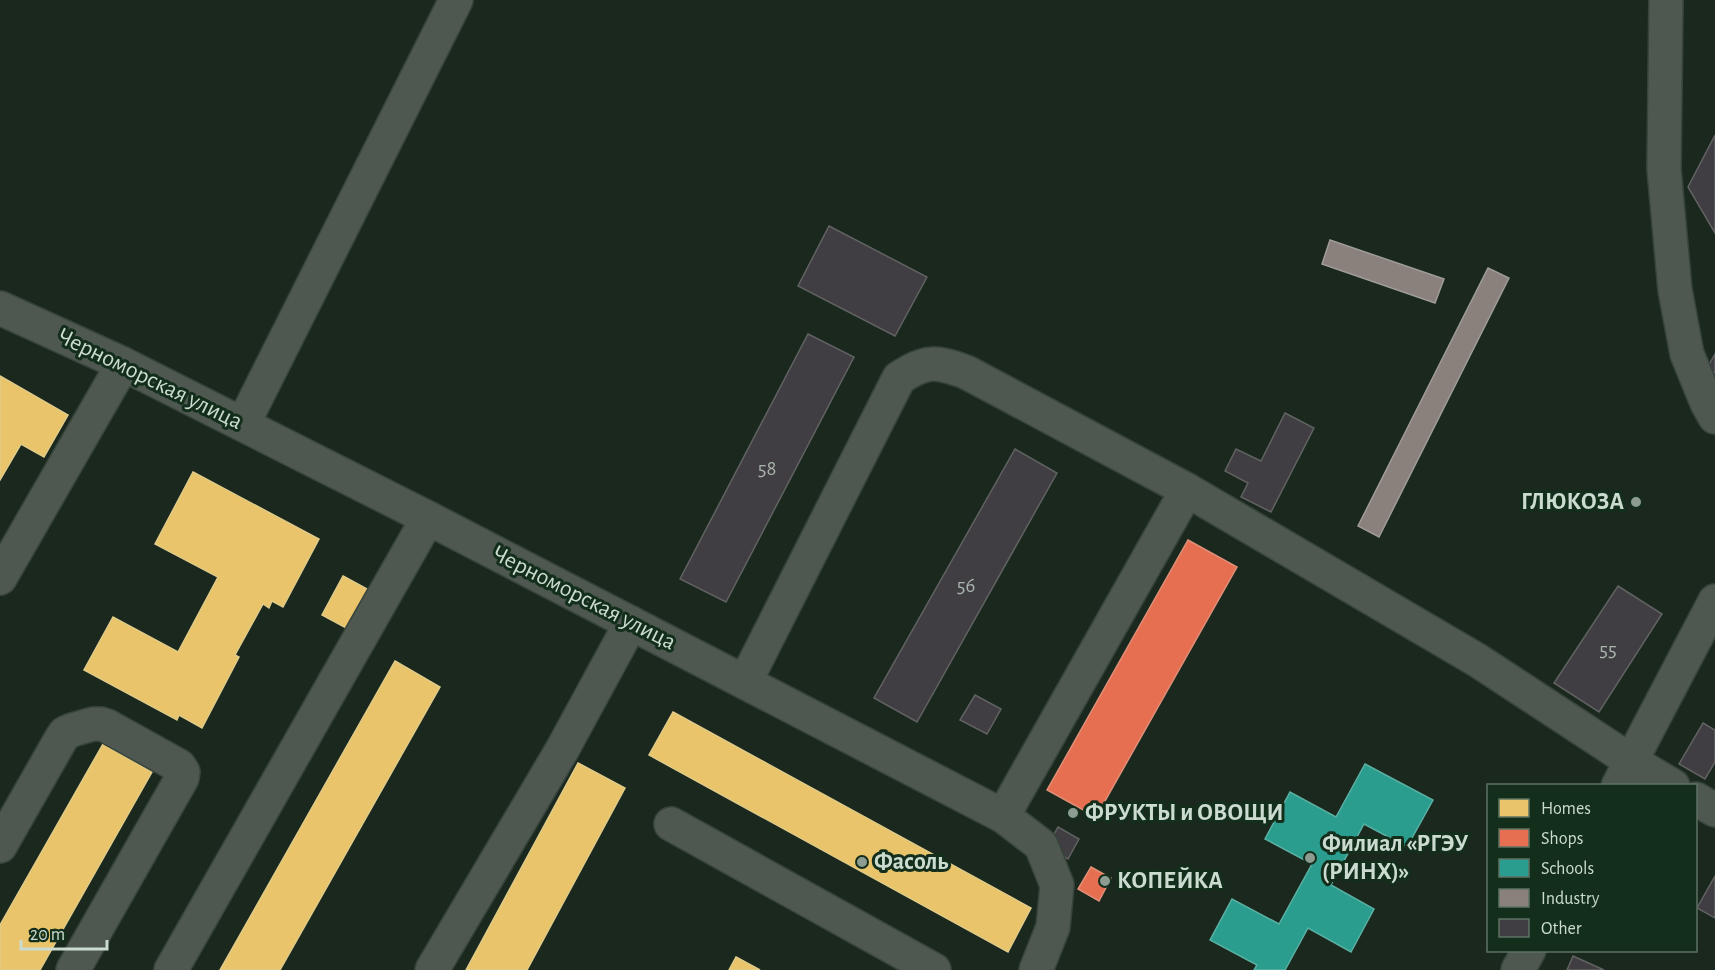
<svg xmlns="http://www.w3.org/2000/svg" width="1715" height="970" viewBox="0 0 1715 970" font-family="'Alegreya Sans',sans-serif">
  <style>
    .homes { fill: #e9c46a; stroke: #e0cb88; stroke-width: 1.5 }
    .shops { fill: #e76f51; stroke: #df8f77; stroke-width: 1.5 }
    .schools { fill: #2a9d8f; stroke: #5ab0a2; stroke-width: 1.5 }
    .industry { fill: #8a817c; stroke: #9e9c95; stroke-width: 1.5 }
    .building { fill: #403e42; stroke: #616262; stroke-width: 1.5 }
    .lines { fill: none; stroke-linecap: round; stroke-linejoin: round }
    .minor-casing { stroke: #37443b; stroke-width: 36 }
    .minor { stroke: #4e5850; stroke-width: 33 }
    .poi-dot { fill: #8d9c91; stroke: #142e1c; stroke-width: 2 }
    .labels { text-anchor: middle; dominant-baseline: central; stroke-width: 6; stroke-linejoin: round; paint-order: stroke }
    .number-label { font-size: 21px; fill: #a8b4ac }
    .street-label { font-size: 24px; fill: #cbdbcf; stroke: #142e1c }
    .poi-label { font-size: 24px; font-weight: bold; fill: #cbdbcf; stroke: #142e1c; text-anchor: start }
  </style>
  <rect width="100%" height="100%" fill="#1a281e"/>
  <g class="homes">
    <polygon points="0,376 68,415 44,457 21,444 0,480"/>
    <polygon points="193,472 319,539 283,607 272,601 269,608 263,604 235,655 239,657 202,728 179,715 177,720 84,670 113,617 178,652 218,577 155,544"/>
    <polygon points="343,576 369,590 348,629 322,615"/>
    <polygon points="395,661 440,687 280,970 220,970"/>
    <polygon points="673,712 1031,908 1008,952 649,755"/>
    <polygon points="103,744 152,772 40,970 0,970 0,925"/>
    <polygon points="578,763 625,788 527,970 466,970"/>
    <polygon points="736,957 760,970 729,970"/>
  </g>
  <g class="shops">
    <polygon points="1188,540 1237,567 1096,817 1047,790"/>
    <polygon points="1091,867 1111,878 1099,901 1078,889"/>
  </g>
  <polygon class="schools" points="1365,764 1433,800 1407,847 1364,824 1331,885 1374,909 1351,952 1308,928 1285,970 1254,970 1257,965 1210,940 1232,899 1279,924 1312,864 1265,839 1290,792 1336,817"/>
  <g class="industry">
    <polygon points="1330,240 1444,279 1435,303 1322,264"/>
    <polygon points="1488,268 1509,278 1379,537 1358,526"/>
  </g>
  <g class="building">
    <polygon points="1715,135 1715,233 1688,187"/>
    <polygon points="829,226 927,277 895,336 798,286"/>
    <polygon points="808,334 854,357 726,602 680,579"/>
    <polygon points="1715,354 1715,373 1707,368"/>
    <polygon points="1285,413 1314,428 1271,512 1241,497 1248,483 1225,471 1236,449 1261,461"/>
    <polygon points="1015,449 1057,473 917,722 874,698"/>
    <polygon points="1618,586 1662,614 1599,712 1554,683"/>
    <polygon points="975,695 1001,709 987,734 960,720"/>
    <polygon points="1703,723 1715,730 1715,762 1705,779 1679,764"/>
    <polygon points="1058,827 1079,839 1068,859 1047,847"/>
    <polygon points="1715,876 1715,918 1697,908"/>
    <polygon points="1573,956 1604,970 1567,970"/>
  </g>
  <g class="lines">
    <g class="minor-casing">
      <g id="minor">
        <polyline points="1666,0 1664,169 1675,290 1687,354 1707,403 1715,417"/>
        <polyline points="0,308 123,364 428,518 1003,816 1041,845 1057,885 1053,927 1036,970"/>
        <polyline points="243,424 456,0"/>
        <polyline points="0,578 123,364"/>
        <path d="M745 682 899 378C927 360 935 361 966 372L1187 490 1477 660 1631 761 1673 786"/>
        <polyline points="1618,786 1715,601"/>
        <polyline points="1696,799 1715,810"/>
        <polyline points="1003,816 1187,490"/>
        <polyline points="671,824 934,970"/>
        <polyline points="0,846 61,739 65,733 72,730 93,724 101,724 107,726 179,766 183,772 182,778 73,970"/>
        <polyline points="171,970 428,518"/>
        <polyline points="432,970 562,750 631,623"/>
        <polyline points="1518,970 1529,950"/>
      </g>
    </g>
    <use href="#minor" class="minor"/>
  </g>
  <g class="poi-dot">
    <circle cx="1636" cy="502" r="6"/>
    <circle cx="1073" cy="813" r="6"/>
    <circle cx="1310" cy="858" r="6"/>
    <circle cx="862" cy="862" r="6"/>
    <circle cx="1105" cy="881" r="6"/>
  </g>
  <g class="labels">
    <g class="number-label">
      <text x="767" y="468">58</text>
      <text x="966" y="585">56</text>
      <text x="1608" y="649">55</text>
    </g>
    <g class="street-label">
      <text transform="translate(150 379) rotate(26)">Черноморская улица</text>
      <text transform="translate(584 598) rotate(27)">Черноморская улица</text>
    </g>
    <g class="poi-label">
      <text x="1624" y="502" text-anchor="end">ГЛЮКОЗА</text>
      <text x="1085" y="813">ФРУКТЫ и ОВОЩИ</text>
      <text x="1322" y="844">Филиал «РГЭУ<tspan x="1322" dy="28">(РИНХ)»</tspan></text>
      <text x="874" y="862">Фасоль</text>
      <text x="1117" y="881">КОПЕЙКА</text>
    </g>
  </g>
  <rect x="1487" y="784" width="210" height="168" fill="#142e1c" stroke="#5d7364" stroke-width="1.5"/>
  <rect x="1499" y="799" width="30" height="18" fill="#e9c46a" stroke="#5d7364" stroke-width="1.5"/>
  <text x="1541" y="814" font-size="18" fill="#cbdbcf">Homes</text>
  <rect x="1499" y="829" width="30" height="18" fill="#e76f51" stroke="#5d7364" stroke-width="1.5"/>
  <text x="1541" y="844" font-size="18" fill="#cbdbcf">Shops</text>
  <rect x="1499" y="859" width="30" height="18" fill="#2a9d8f" stroke="#5d7364" stroke-width="1.5"/>
  <text x="1541" y="874" font-size="18" fill="#cbdbcf">Schools</text>
  <rect x="1499" y="889" width="30" height="18" fill="#8a817c" stroke="#5d7364" stroke-width="1.5"/>
  <text x="1541" y="904" font-size="18" fill="#cbdbcf">Industry</text>
  <rect x="1499" y="919" width="30" height="18" fill="#403e42" stroke="#5d7364" stroke-width="1.5"/>
  <text x="1541" y="934" font-size="18" fill="#cbdbcf">Other</text>
  <path d="M21 940v9h86v-9" fill="none" stroke="#cbdbcf" stroke-width="3"/>
  <text x="30" y="940" font-size="18" fill="#cbdbcf" stroke="#142e1c" stroke-width="4.5" paint-order="stroke">20 m</text>
</svg>
